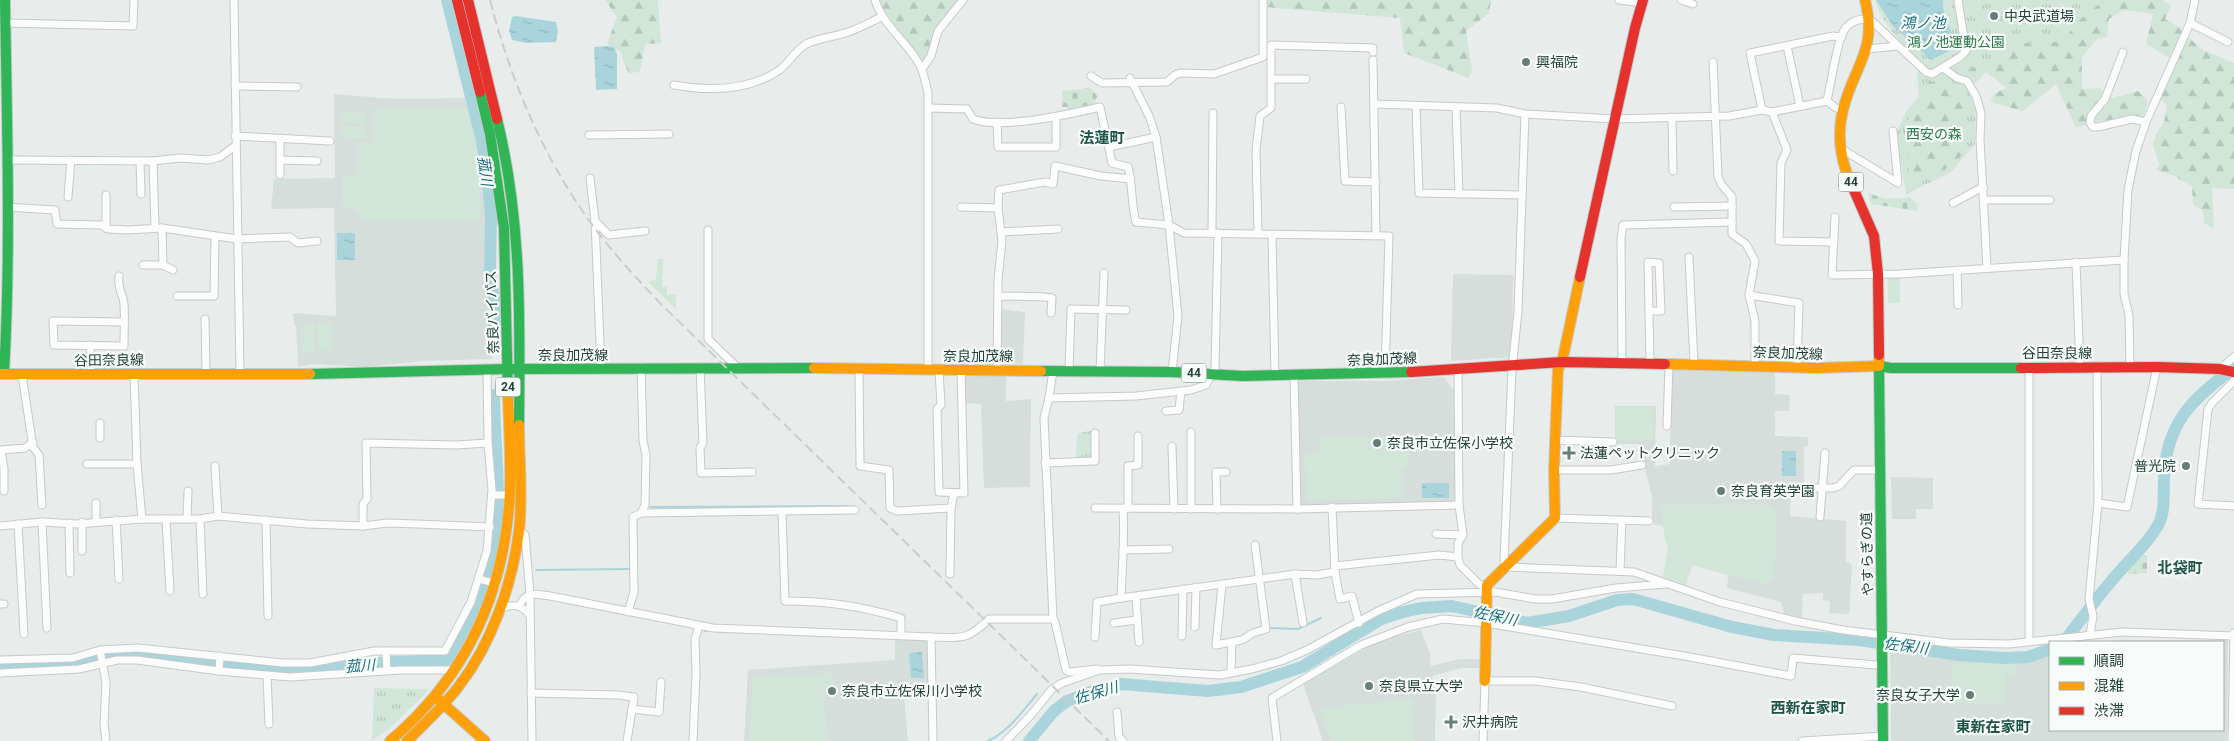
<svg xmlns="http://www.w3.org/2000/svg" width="2234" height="741" viewBox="0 0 2234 741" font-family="Roboto,'Noto Sans JP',sans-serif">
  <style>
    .built { fill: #d6dedb }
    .grass { fill: url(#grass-tufts) }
    .forest { fill: url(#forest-firs) }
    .cemetery { fill: url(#cemetery-stones) }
    .garden { fill: #d1e6d8 }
    .water { fill: url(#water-ripples) }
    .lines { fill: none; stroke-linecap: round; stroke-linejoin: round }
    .stream { stroke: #a9d4db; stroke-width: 2 }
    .river { stroke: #a9d4db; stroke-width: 12 }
    .street-casing { stroke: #c5cac8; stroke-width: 9 }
    .fast-casing { stroke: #c3cbc8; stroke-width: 12 }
    .slow-casing { stroke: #c3cbc8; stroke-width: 12 }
    .jam-casing { stroke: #c3cbc8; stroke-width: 12 }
    .street { stroke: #fcfcfc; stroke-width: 7 }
    .fast { stroke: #30b455; stroke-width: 10 }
    .slow { stroke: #ff9f0a; stroke-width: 10 }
    .jam { stroke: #e5322d; stroke-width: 10 }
    .rail { stroke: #c9cdcc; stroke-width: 2; stroke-dasharray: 10 5; stroke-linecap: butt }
    .poi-dot { fill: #697e78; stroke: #f7fbf9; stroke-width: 2 }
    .labels { text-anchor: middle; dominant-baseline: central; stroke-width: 4.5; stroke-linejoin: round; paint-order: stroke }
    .shield { fill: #f7fbf9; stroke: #637a73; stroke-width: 1 }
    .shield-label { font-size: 12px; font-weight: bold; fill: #24423a }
    .poi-label { font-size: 14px; fill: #24423a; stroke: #f7fbf9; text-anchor: start }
    .park-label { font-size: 14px; fill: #2d7a4b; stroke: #f7fbf9 }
    .street-label { font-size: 14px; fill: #24423a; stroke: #f7fbf9 }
    .water-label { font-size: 15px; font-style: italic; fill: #1c6f80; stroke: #f7fbf9 }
    .neighbourhood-label { font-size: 15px; font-weight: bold; fill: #1f5548; stroke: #f7fbf9 }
  </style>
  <defs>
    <pattern id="grass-tufts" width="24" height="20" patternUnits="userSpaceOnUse" patternTransform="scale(1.25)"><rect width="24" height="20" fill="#d1e6d8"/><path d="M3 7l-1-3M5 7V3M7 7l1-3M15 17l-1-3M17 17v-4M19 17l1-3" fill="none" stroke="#b3c6ba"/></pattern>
    <pattern id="forest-firs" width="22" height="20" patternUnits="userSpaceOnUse" patternTransform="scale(1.25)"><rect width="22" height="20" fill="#d1e6d8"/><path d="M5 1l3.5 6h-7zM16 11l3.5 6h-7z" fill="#b3c6ba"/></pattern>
    <pattern id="cemetery-stones" width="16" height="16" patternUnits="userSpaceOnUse" patternTransform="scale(1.25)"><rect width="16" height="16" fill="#d1e6d8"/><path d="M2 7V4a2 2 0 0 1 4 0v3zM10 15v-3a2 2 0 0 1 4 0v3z" fill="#b3c6ba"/></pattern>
    <pattern id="water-ripples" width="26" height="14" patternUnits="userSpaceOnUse" patternTransform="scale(1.25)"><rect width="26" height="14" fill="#a9d4db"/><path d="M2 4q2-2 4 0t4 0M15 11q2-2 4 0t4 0" fill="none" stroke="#91b7bd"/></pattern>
  </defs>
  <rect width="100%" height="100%" fill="#e8edeb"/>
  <g class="built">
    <polygon points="334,94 396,99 470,98 487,174 493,223 489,270 496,299 497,322 495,324 496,350 492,354 492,359 423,361 365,367 313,364 298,367 296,327 294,324 293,313 336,316 334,208 271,209 274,179 335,178"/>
    <polygon points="1453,274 1513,275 1512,357 1451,361"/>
    <polygon points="1000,309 1025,312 1023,364 1003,364 1001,361"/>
    <polygon points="1671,368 1775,370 1775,394 1790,395 1789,411 1775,411 1775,436 1808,437 1808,446 1804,447 1804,485 1792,485 1790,516 1846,521 1846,561 1852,565 1849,614 1829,613 1830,601 1823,600 1823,593 1803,594 1802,618 1784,614 1781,602 1727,588 1728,575 1692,565 1686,585 1663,577 1668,547 1663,526 1655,525 1652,518 1652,497 1639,444 1615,444 1615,406 1656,406 1655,466 1670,464"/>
    <polygon points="963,375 1006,375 1006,401 1031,399 1030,487 984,488 981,404 964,403"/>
    <polygon points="1444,377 1452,389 1455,389 1458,496 1453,501 1300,507 1296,381 1382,381"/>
    <polygon points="1891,477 1933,478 1933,509 1916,509 1916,519 1892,519"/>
    <polygon points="1421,630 1430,654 1431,666 1459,659 1481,659 1481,668 1461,668 1432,676 1436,693 1435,741 1323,741 1303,684 1380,640"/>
    <polygon points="895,638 928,640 930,687 904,695 908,741 744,741 748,670 895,660"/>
    <polygon points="2118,640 2228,640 2227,741 1891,741 1890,651 1951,659 2007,661 2031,659 2050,653 2050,730 2223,730 2223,642 2096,642"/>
  </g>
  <g class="grass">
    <path d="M1875 0H2111L2102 22 1986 72 1968 90 1976 110 1975 144 1950 173 1906 194 1896 132 1908 109 1919 96 1917 76 1919 62C1905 48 1879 19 1875 0Z"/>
    <polygon points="658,259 663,259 662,287 667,287 667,295 676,294 676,309 648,282 656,279"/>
    <polygon points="1091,431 1091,460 1076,458 1077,433"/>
    <polygon points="374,688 430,689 391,727 372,741"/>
  </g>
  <g class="forest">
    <polygon points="605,0 658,0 661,43 645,44 640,72 628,73 621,52 607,44 617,17"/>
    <polygon points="879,0 960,0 936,30 930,53 921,64 902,34 885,15"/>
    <polygon points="1265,0 1491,0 1489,13 1466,31 1472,70 1469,78 1404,53 1400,18 1265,7"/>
    <polygon points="2100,0 2162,0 2171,5 2165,19 2177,26 2201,49 2234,63 2234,189 2212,188 2214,229 2204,223 2203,211 2193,205 2192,186 2172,175 2156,170 2159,164 2153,145 2156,134 2164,122 2167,105 2160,100 2177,62 2146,44 2153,14 2124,10 2109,19 2107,37 2097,39 2082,57 2082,89 2099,88 2112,98 2138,91 2148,101 2143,116 2099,121 2076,128 2056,84 2023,111 1990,102 1995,93 2007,88 1986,72 1974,84 1951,70 1962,65 1970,68 1978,66 2022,44 2038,41 2055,42 2067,36 2076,23 2098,5"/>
    <polygon points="1946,81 1965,101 1963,154 1948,167 1911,188 1903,128 1924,96 1925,82"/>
  </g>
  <g class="cemetery">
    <polygon points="1091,88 1097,96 1095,105 1070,111 1067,107 1062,107 1062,91"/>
    <path d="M1868 192C1882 200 1894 200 1910 197L1917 204 1918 211 1871 204Z"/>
    <polygon points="2139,555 2147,555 2147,573 2128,574 2129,568"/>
  </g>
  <g class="garden">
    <polygon points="470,108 483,171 479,176 479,221 362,220 355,209 343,208 342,176 356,175 357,142 371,142 373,109"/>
    <polygon points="340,111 366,112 366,124 340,123"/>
    <polygon points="340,126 366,127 365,139 340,138"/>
    <rect x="1888" y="278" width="12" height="25"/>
    <polygon points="331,323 333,350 319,351 317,324"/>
    <polygon points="314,324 316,351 302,352 300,325"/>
    <rect x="1616" y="407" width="37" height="33"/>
    <polygon points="1409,436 1409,467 1404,468 1404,498 1306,501 1305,454 1319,453 1320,437"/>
    <polygon points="1661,505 1772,505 1777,513 1774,577 1764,584 1692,565 1686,585 1663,577 1668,547 1665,541"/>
    <polygon points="1951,663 2015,663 2015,682 2011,674 2007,673 2006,665 2006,703 1951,703"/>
    <polygon points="832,673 834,694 823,696 828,741 749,741 753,677"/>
    <polygon points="1413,699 1414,741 1331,741 1319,708"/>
  </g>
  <g class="water">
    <path d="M1876 0H1943C1942 18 1954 31 1955 48L1931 60 1893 26Z"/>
    <polygon points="516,16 556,22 558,31 556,42 526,43 512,40 509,31 512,17"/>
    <polygon points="607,46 614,47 617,54 617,89 596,90 594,47"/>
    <rect x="337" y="233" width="18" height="27"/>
    <rect x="1782" y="451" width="14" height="25"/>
    <rect x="1422" y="483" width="27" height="15"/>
    <polygon points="922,652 924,678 911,678 909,653"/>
  </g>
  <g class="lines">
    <g class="stream">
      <polyline points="651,507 848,506"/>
      <polyline points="536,570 630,569"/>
      <polyline points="1268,628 1298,629 1321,618"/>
      <polyline points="705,631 712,631"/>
      <polyline points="719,632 726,632"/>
      <path d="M988 741C1009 731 1022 712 1037 694"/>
    </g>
    <g class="river">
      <polyline points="447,0 482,141 487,173 491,216 490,275 494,297 494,346"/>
      <path d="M2064 642C2082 618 2100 593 2121 570 2133 556 2147 544 2157 527 2166 513 2163 494 2164 478 2166 423 2192 399 2234 368"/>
      <path d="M0 667 75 664 111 655H141L273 670H305L374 663 447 660C466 627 484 592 492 555 504 503 494 448 494 395"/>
      <polyline points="1029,741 1054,711 1067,701 1093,691 1121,684 1208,691 1241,687 1302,667 1381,619 1403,612 1421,608 1452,606 1527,623 1569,616 1617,600 1633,599 1732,627 1774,635 1859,640 1959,655 2005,658 2028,657 2050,649"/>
    </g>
    <g class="street-casing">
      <g id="street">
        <polyline points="234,0 240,373"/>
        <path d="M875 0C883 25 905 40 918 62 924 71 925 82 928 92V370"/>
        <polyline points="1619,0 1642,3"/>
        <polyline points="1681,0 1693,4"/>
        <polyline points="6,23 133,26 134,0"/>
        <polyline points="2190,23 2228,42"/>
        <polyline points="1787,46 1800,106"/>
        <polyline points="1867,49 1898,46"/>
        <polyline points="2123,52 2105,99 2091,116 2090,123 2093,127 2098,127 2132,119 2146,122"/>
        <polyline points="1373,60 1376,235"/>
        <polyline points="1713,62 1718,176 1721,184 1732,197 1732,234 1746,244 1755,261 1749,295 1755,321 1755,365"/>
        <polyline points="1943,68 1957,78 1967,81 1976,96 1981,113 1980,139 1987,268"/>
        <polyline points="922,69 931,56 938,31 963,0"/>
        <polyline points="1091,76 1102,83 1167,82 1175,75 1180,73 1214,74 1263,57 1263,0"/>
        <polyline points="1130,78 1150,118 1156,137 1161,170 1169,225 1178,316 1172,372"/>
        <polyline points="1272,79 1306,79"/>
        <path d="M674 85C708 91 748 91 778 71 789 63 795 51 806 44 821 37 836 37 851 31 862 27 872 21 882 17"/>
        <polyline points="235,86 297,87"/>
        <path d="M1827 101C1831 83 1836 47 1843 32 1849 21 1862 16 1873 22L1926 72 1932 74 1960 57 1966 51 1958 0"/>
        <polyline points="1374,104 1497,108 1525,114 1615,119 1729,116 1762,110 1772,112 1827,101 1836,108 1843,110"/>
        <polyline points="1416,106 1419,193 1521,195"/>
        <polyline points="1341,107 1345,181 1376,182"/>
        <path d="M929 108 967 109 973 119C1001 130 1070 114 1100 107L1112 163 1128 167C1133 185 1131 204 1136 222L1169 225 1184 233 1389 236 1385 374"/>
        <polyline points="1456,108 1459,194"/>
        <polyline points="1762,110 1750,53 1833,36 1842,37"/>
        <polyline points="1772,112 1787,150 1781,163 1779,241 1834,242"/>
        <polyline points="1525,114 1518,312 1512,369 1504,561 1507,567 1634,572 1720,602 1795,621 1843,630 1949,643 2009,644 2122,632 2234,636"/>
        <polyline points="1672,117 1673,171"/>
        <polyline points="997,122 998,147 1056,147 1056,118"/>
        <polyline points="589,135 669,134"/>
        <polyline points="235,136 330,141"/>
        <polyline points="1109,147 1156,137"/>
        <polyline points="1840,148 1898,183 1893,131"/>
        <polyline points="8,160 153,161 180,158 208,160 220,157 235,146"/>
        <polyline points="280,160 317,161"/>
        <polyline points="140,161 141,194"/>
        <polyline points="153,161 155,228"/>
        <polyline points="280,175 280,139"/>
        <polyline points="590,178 595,221 601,368"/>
        <polyline points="106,195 106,228"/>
        <polyline points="68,197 71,160"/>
        <polyline points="1985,200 2050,200"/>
        <polyline points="1953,203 1979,189 1984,188"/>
        <polyline points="7,207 55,210 57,224 101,225 108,229 128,230 162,228 237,239 290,237 298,243 317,241"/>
        <polyline points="961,207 998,208"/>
        <polyline points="1674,207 1732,206"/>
        <polyline points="1835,217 1832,275 1899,274 2124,260"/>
        <polyline points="595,221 609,235 645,231"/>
        <polyline points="708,230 708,339 737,367"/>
        <polyline points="1001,232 1058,229"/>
        <polyline points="1212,233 1213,113"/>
        <polyline points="1258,234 1256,150 1260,116 1271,108 1271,45 1373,48 1373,52"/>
        <polyline points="1272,235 1275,375"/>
        <polyline points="1689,257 1694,364"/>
        <polyline points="2076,262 2080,367"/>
        <polyline points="143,265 163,265 162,228"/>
        <polyline points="163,265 173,270"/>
        <polyline points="1957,270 1958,305"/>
        <path d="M119 276C117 290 123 292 124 304 125 317 124 332 124 346L54 345 53 321 124 322"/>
        <polyline points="1749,295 1799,303 1797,368"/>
        <polyline points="177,296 214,296 215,237"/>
        <path d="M999 296C1017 297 1034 295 1052 298L1051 313"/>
        <polyline points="1649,311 1661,311 1659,263 1648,262 1650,363"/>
        <polyline points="205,319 206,373"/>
        <polyline points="90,345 91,374"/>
        <polyline points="1622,363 1621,238 1623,225 1732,222"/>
        <polyline points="641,367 643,441 646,455 645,505 641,513"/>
        <polyline points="700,367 703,443 700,448 701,473 752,472"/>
        <polyline points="2029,367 2029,642"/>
        <polyline points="2097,367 2098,503"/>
        <polyline points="2130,367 2129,315 2124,294 2124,260 2128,190 2132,170 2136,151 2146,122 2190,23 2195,0"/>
        <polyline points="859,369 860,466 889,470 890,508 897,511 951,508"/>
        <polyline points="1458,369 1459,505 1463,535 1458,543 1458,557 1460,565 1480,585 1487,585"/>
        <polyline points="2220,369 2234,357"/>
        <polyline points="939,370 941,405 937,409 939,492 964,493 961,370"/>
        <polyline points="997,370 998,280 1002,241 998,208 999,190 1045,182 1053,184 1055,166 1101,176 1131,179"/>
        <polyline points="1069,370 1071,309 1126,310"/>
        <polyline points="1053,371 1049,398 1044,418 1053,619 1055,622 1066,670 1069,672 1097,669"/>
        <polyline points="1100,371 1104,273"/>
        <polyline points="134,374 137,464 142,519"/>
        <polyline points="22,375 33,447 39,455 42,505"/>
        <polyline points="1294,375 1297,509 1459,505"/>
        <polyline points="2234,381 2212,403 2208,409 2198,504 2234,506"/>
        <polyline points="1049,398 1136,396 1191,390 1206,385 1215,368 1218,233"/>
        <polyline points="1166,411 1179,410 1181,391"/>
        <polyline points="100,423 100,438"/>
        <polyline points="1667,426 1669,364"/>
        <polyline points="1191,432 1191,509"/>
        <polyline points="1555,440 1613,442"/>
        <polyline points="1172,446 1174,509"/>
        <polyline points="1045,463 1095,461 1095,433"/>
        <polyline points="87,464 137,464"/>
        <polyline points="215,466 218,516"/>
        <polyline points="1554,470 1611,470 1642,465"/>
        <polyline points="1794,488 1833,488 1839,486 1854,470 1880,470"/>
        <polyline points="4,491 4,469 1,450 25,448 33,442"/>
        <polyline points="492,495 510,495"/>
        <polyline points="96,503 96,521"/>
        <polyline points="1332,507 1335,572 1340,599 1352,596 1359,623"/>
        <polyline points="1095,508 1297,509"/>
        <path d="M1123 509C1125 539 1122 568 1121 598L1295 574 1316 575 1335 572"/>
        <polyline points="1125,509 1128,506 1128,466 1138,465 1138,436"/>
        <polyline points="1217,509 1216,472 1226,472"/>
        <path d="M782 511 785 601C827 601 860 606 901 618V635"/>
        <polyline points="1820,517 1825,453"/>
        <polyline points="1555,518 1649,521"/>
        <polyline points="166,519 170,591"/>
        <polyline points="187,519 188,491"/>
        <polyline points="200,519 203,594"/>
        <polyline points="116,520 119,579"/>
        <polyline points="266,520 268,616"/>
        <polyline points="42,522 47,628"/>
        <polyline points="82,522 82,551"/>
        <polyline points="69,523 70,573"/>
        <polyline points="18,524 24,634"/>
        <polyline points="0,526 42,522 77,524 142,519 200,519 218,516 307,524 363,526 387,523 417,524 490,527"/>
        <polyline points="363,526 363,504 367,499 366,443 456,445 488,443"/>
        <polyline points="519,530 525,535 530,594 532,741"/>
        <polyline points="1436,534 1463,535"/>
        <polyline points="1123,550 1169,549"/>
        <polyline points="1335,566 1439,555 1458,557"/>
        <polyline points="1620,570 1622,520"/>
        <polyline points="950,574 951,508 954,493"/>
        <polyline points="1295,574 1303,623"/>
        <polyline points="479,579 497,584"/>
        <polyline points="1222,585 1216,645 1242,640 1253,633 1266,629 1255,545"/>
        <polyline points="1136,597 1139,642"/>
        <polyline points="0,604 4,604"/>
        <path d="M519 606C528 590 533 594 550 596L713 628 931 637C960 638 967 641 989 619H1053"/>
        <path d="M501 609C512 603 523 605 530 616"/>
        <polyline points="628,612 634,592 633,517 641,513 855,510"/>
        <polyline points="1114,623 1137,620"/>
        <polyline points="1195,627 1196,587"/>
        <polyline points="2090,635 2093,616 2089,599 2098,503 2127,507 2157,367"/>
        <polyline points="1182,636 1183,589"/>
        <polyline points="931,637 933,741"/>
        <polyline points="1095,637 1097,602 1121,598"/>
        <polyline points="100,650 106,683 104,723 106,741"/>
        <polyline points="386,651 387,670"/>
        <polyline points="0,660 73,658 100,650 138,648 283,663 310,663 374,651 445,651 471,602 487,551 492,490 488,443 487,370"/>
        <polyline points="1231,668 1232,642"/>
        <polyline points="219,671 220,656"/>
        <polyline points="0,673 79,669 117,660 137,660 219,671 290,677 401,670 454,670"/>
        <polyline points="267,675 269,724"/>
        <polyline points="531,693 618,695 634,697 627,741"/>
        <polyline points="632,709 659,712 661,682"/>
        <polyline points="1117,712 1119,737 1123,741"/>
        <polyline points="693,741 696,674 695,639 699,626"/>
        <polyline points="1006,741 1031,715 1052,689 1062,683 1100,670 1130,669 1220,675 1252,669 1281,661 1307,650 1378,611 1417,594 1495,592 1535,599 1552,599 1616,588 1665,584"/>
        <polyline points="1277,741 1272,698 1361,645 1408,627 1443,619 1486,623 1690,657 1791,676 1793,658 1876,665"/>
        <polyline points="1483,741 1485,681 1535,681 1581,687 1672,706"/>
        <polyline points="1802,741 1883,736"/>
        <polyline points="2232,741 2234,633"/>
      </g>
    </g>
    <g class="fast-casing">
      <g id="fast">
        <polyline points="480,92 490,134 504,228 508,397"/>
        <path d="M497 119C522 220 520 322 519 425"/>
        <polyline points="512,369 814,368"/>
        <polyline points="1041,371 1172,372 1243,376 1411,372"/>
        <path d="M4 374C11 250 7 125 5 0"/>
        <polyline points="310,374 508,369"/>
        <polyline points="1883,741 1879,366 1891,368 2021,368"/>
      </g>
    </g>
    <g class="slow-casing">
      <g id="slow">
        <path d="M1850 181C1840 159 1837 133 1843 110 1854 65 1878 51 1865 0"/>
        <polyline points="1665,364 1817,368 1879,366 1879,355"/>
        <polyline points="814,368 1041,371"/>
        <polyline points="0,374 310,374"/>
        <polyline points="1485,681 1487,585 1555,518 1554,470 1558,369 1562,362 1580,277"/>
        <polyline points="439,700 485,741"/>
        <path d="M390 741C467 676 505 591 510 492 511 460 509 428 508 397"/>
        <path d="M407 741C425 723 444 706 459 686 492 643 512 585 519 531 523 498 519 459 519 425"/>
      </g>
    </g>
    <g class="jam-casing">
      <g id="jam">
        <polyline points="457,0 480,92"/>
        <polyline points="468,0 497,119"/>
        <polyline points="1850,181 1874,236 1878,274 1879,355"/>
        <polyline points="1580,277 1635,28 1643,0"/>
        <polyline points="2021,368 2157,367 2220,369 2234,372"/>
        <polyline points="1411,372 1562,362 1665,364"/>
      </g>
    </g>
    <use href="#street" class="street"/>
    <use href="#fast" class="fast"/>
    <use href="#slow" class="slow"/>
    <use href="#jam" class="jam"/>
    <path class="rail" d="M490 0C511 82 545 162 596 230 616 256 638 280 661 304L1109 741"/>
  </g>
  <g class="poi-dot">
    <circle cx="1994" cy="16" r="5"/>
    <circle cx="1526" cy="62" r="5"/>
    <circle cx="1377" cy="443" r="5"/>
    <path d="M1566.5 445.5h5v5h5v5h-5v5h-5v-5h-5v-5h5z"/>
    <circle cx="2186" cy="466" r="5"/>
    <circle cx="1721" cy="491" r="5"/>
    <circle cx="1369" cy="686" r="5"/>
    <circle cx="832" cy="691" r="5"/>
    <circle cx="1970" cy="695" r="5"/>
    <path d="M1448.5 714.5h5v5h5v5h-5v5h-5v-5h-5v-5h5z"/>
  </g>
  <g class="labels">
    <g class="shield">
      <rect x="1838.5" y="172.5" width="25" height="19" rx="4"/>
      <rect x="1181.5" y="363.5" width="25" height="19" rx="4"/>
      <rect x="495.5" y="377.5" width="25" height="19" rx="4"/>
    </g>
    <g class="shield-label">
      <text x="1851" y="182">44</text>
      <text x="1194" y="373">44</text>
      <text x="508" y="387">24</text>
    </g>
    <g class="poi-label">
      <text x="2004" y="16">中央武道場</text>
      <text x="1536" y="62">興福院</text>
      <text x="1387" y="443">奈良市立佐保小学校</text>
      <text x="1580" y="453">法蓮ペットクリニック</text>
      <text x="2176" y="466" text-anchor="end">普光院</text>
      <text x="1731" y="491">奈良育英学園</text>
      <text x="1379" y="686">奈良県立大学</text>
      <text x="842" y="691">奈良市立佐保川小学校</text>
      <text x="1960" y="695" text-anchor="end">奈良女子大学</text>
      <text x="1462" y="722">沢井病院</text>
    </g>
    <g class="park-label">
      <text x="1956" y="42">鴻ノ池運動公園</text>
      <text x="1934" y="134">西安の森</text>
    </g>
    <g class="street-label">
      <text transform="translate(492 312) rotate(-92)">奈良バイパス</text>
      <text transform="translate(1788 353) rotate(2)">奈良加茂線</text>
      <text x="2057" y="353">谷田奈良線</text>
      <text x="573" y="355">奈良加茂線</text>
      <text x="978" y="356">奈良加茂線</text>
      <text transform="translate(1382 359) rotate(-2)">奈良加茂線</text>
      <text transform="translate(109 360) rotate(-1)">谷田奈良線</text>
      <text transform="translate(1867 554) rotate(-91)">やすらぎの道</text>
    </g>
    <g class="water-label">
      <text x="1923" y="23">鴻ノ池</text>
      <text transform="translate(485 171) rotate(82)">菰川</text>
      <text transform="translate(1495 616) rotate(12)">佐保川</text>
      <text transform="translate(1906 646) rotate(7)">佐保川</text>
      <text transform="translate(360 666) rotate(-4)">菰川</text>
      <text transform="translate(1096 693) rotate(-16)">佐保川</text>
    </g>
    <g class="neighbourhood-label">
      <text x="1102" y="138">法蓮町</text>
      <text x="2180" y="568">北袋町</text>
      <text x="1808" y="708">西新在家町</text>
      <text x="1993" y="727">東新在家町</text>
    </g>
  </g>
  <rect x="2049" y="641" width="175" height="90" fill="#f7fbf9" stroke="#a3b1ad"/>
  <rect x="2059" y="657" width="25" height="8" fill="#30b455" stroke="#a3b1ad"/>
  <text x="2094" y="666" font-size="15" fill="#24423a">順調</text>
  <rect x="2059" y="682" width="25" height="8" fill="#ff9f0a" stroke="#a3b1ad"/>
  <text x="2094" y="691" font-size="15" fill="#24423a">混雑</text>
  <rect x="2059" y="707" width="25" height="8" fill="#e5322d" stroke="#a3b1ad"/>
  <text x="2094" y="716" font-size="15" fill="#24423a">渋滞</text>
</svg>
